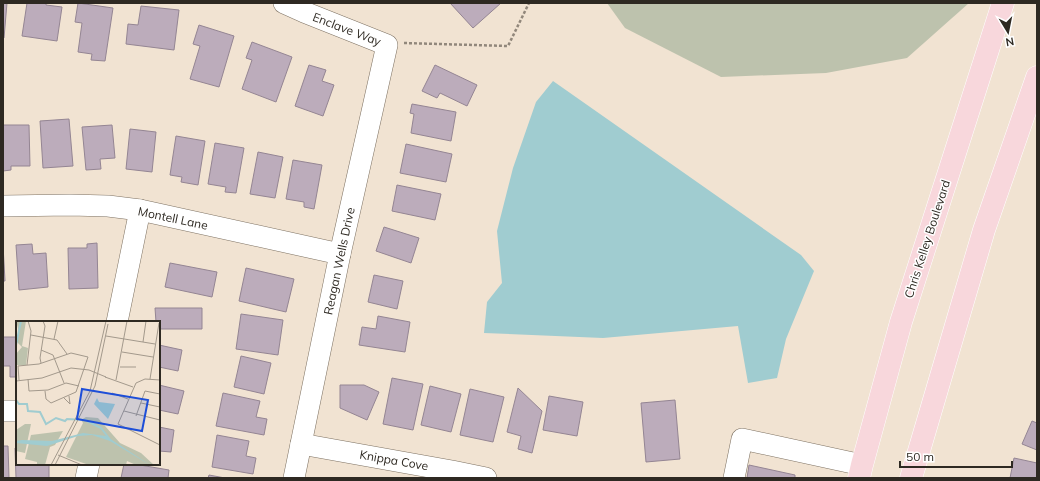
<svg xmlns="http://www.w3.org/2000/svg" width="1040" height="481" viewBox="0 0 1040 481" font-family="Mulish,sans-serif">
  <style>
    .green { fill: #bdc2ad }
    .water { fill: #a0ccd0 }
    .building { fill: #bcacbb; stroke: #948593 }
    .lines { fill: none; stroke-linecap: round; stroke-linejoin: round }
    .minor-casing { stroke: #7e7263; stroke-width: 22 }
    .major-casing { stroke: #fff; stroke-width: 23 }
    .path { stroke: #91877b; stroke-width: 2.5; stroke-dasharray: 3 2; stroke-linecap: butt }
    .minor { stroke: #fff; stroke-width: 21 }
    .major { stroke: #f8d7dc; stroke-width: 22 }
    .labels { text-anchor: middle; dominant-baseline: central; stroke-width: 3; stroke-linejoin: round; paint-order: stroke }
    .street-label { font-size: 12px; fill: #2e2922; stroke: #fff }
    .inset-river { fill: none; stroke: #a0ccd0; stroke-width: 2 }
    .inset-road { fill: none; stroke: #a3998c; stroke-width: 1 }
    .view { fill: #1d4ed8; fill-opacity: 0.15; stroke: #1d4ed8; stroke-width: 2 }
    .inset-edge { fill: none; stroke: #2e2922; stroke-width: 2 }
  </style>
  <rect width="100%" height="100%" fill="#f1e3d2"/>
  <polygon class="green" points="607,3 969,3 907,58 826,73 721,77 625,28"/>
  <polygon class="water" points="553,81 801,255 814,271 786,339 777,378 748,383 738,326 603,338 484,333 487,302 502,283 497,231 513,168 536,102"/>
  <g class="building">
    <polygon points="3,3 7,3 4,38 3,38"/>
    <polygon points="27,3 46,3 46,5 62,7 57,41 22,36"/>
    <polygon points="78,3 113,8 105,61 91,60 92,54 78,52 82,23 75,22"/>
    <polygon points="450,3 501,3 473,28"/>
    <polygon points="141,6 179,10 174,50 126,44 128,24 138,25"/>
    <polygon points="199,25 234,36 219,87 190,79 200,46 193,44"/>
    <polygon points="252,42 292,57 276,102 242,89 252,60 246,58"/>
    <polygon points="309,65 326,70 322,81 334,85 323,116 295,106"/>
    <polygon points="435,65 477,85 467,106 440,93 437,98 422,91"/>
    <polygon points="412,104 456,112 451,141 411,133 414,114 410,113"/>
    <polygon points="69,119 73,166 43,168 40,121"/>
    <polygon points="3,125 29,125 30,166 11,166 11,170 3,171"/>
    <polygon points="112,125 115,158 100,159 101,169 86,170 82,127"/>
    <polygon points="130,129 156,132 152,172 126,169"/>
    <polygon points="176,136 205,141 198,185 181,182 182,177 170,175"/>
    <polygon points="215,143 244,148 236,193 225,192 226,187 208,184"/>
    <polygon points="406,144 452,154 446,182 400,173"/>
    <polygon points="258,152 283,157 275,198 250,194"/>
    <polygon points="293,160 322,165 314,209 304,207 304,202 286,199"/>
    <polygon points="397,185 441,194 435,220 392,211"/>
    <polygon points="384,227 419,238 411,263 376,251"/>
    <polygon points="97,243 98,288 69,289 68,248 87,248 87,244"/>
    <polygon points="32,244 33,254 46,253 48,287 19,290 16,245"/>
    <polygon points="3,245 5,281 3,281"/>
    <polygon points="170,263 217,272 212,297 165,287"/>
    <polygon points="246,268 294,279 286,312 239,301"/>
    <polygon points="374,275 403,281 397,309 368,302"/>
    <polygon points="155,308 202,308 202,329 159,329 159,322 156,322"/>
    <polygon points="241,314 283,320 278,355 236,349"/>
    <polygon points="378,316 410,322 405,352 359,345 362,327 376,329"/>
    <polygon points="3,337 17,337 17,377 10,377 10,366 3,366"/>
    <polygon points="159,345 182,350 178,371 159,367"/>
    <polygon points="241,356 271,363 264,394 234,387"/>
    <polygon points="392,378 423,384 413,430 383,424"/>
    <polygon points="159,385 184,391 178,414 159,410"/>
    <polygon points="340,385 364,385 379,392 367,420 340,408"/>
    <polygon points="430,386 461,394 451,432 421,425"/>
    <polygon points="518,388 542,411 532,453 518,449 521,436 507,432"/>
    <polygon points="470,389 504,397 493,442 460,435"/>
    <polygon points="223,393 260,401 256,417 267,419 264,435 216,426"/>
    <polygon points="549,396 583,402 577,436 543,430"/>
    <polygon points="675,400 680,459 646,462 641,403"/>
    <polygon points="1032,421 1037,423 1037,450 1022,444"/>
    <polygon points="159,427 174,430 171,452 159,451"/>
    <polygon points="217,435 249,441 246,456 256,458 253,474 212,467"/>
    <polygon points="3,446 8,446 9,478 3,478"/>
    <polygon points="15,448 17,448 17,464 49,464 49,478 16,478"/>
    <polygon points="1014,458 1037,463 1037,478 1010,478"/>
    <polygon points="124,464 134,464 169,470 168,478 121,478"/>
    <polygon points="749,465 795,475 795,478 747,478"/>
    <polygon points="209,475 225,478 208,478"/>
  </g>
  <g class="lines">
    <g class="minor-casing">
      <g id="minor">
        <polyline points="284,3 304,12 387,45 340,254 294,478"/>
        <polyline points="3,206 70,205 108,206 140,210 340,254"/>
        <polyline points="117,322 140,210"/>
        <polyline points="3,411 17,411"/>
        <polyline points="301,444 452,471 486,478"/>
        <polyline points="86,478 89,464"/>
        <polyline points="734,478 742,439 862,465"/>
      </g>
    </g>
    <g class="major-casing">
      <g id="major">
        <polyline points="859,478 862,465 901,322 1003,3"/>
        <polyline points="911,478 984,230 1037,77"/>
      </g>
    </g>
    <polyline class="path" points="404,43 508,46 529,3"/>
    <use href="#minor" class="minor"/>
    <use href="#major" class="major"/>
  </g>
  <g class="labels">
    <g class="street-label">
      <text transform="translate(347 29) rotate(21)">Enclave Way</text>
      <text transform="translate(173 218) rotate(12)">Montell Lane</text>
      <text transform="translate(927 239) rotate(-72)">Chris Kelley Boulevard</text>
      <text transform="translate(339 261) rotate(-78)">Reagan Wells Drive</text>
      <text transform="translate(394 460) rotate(10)">Knippa Cove</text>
    </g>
  </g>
  <g transform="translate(16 321)">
    <rect width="144" height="144" fill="#f1e3d2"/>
    <path d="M0 0H10L6 25 12 27 10 44H0V33L6 26 0 20 3 11ZM70 96 82 97 104 122 125 132 138 144H120L111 140 110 144H73L50 136 67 102 65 99ZM9 103H15L9 132 0 130V109ZM47 110 39 124 34 126 29 144H21V141L9 138 15 114Z" fill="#bdc2ad"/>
    <path d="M81 77 83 81 99 83 92 98 78 83ZM67 112 90 115 134 144 94 120 76 114 62 115 31 125 0 122V120L6 119 36 120Z" fill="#a0ccd0"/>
    <path class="inset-river" d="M0 24 5 0M0 79 3 83H11L12 90 24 91 30 103 40 97 49 100 51 98 69 99 85 107 95 120"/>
    <path class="inset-road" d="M15 14 41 19 51 33M90 15 139 23M38 18 42 0M127 21 130 0M25 29 37 34 48 62M106 31 137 36M25 42 24 37 29 5 27 0M11 44 15 10 12 0M104 46H120M89 56 117 66M12 58 13 70 32 69 50 62 63 65M134 58 143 2M3 59 2 45 23 43 55 32 72 36 60 71 35 82 30 78 29 70M100 59 111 0M144 59 129 58 120 62 102 103 144 124M0 60 26 57 55 47 73 49 90 56M96 72 112 78M48 77 54 83 53 75M125 82 144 86M108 90 144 99M120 95 129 70 144 73M42 134 66 144M35 144 74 70 90 0M39 144 79 65 92 3"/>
    <path class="view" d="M66 68 132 79 126 110 61 98Z"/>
    <rect width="144" height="144" class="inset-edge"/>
  </g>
  <rect width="1040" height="481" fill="none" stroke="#2e2922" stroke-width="8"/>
  <g transform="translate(1008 32) rotate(170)" stroke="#ffffff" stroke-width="3" paint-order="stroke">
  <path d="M0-3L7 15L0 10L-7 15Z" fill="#2e2922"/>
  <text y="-6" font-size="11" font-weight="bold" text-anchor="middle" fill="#2e2922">N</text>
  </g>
  <path d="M900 461v6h112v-6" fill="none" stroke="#2e2922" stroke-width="2"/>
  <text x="906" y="461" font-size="12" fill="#2e2922" stroke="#ffffff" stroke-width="3" paint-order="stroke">50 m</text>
</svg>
